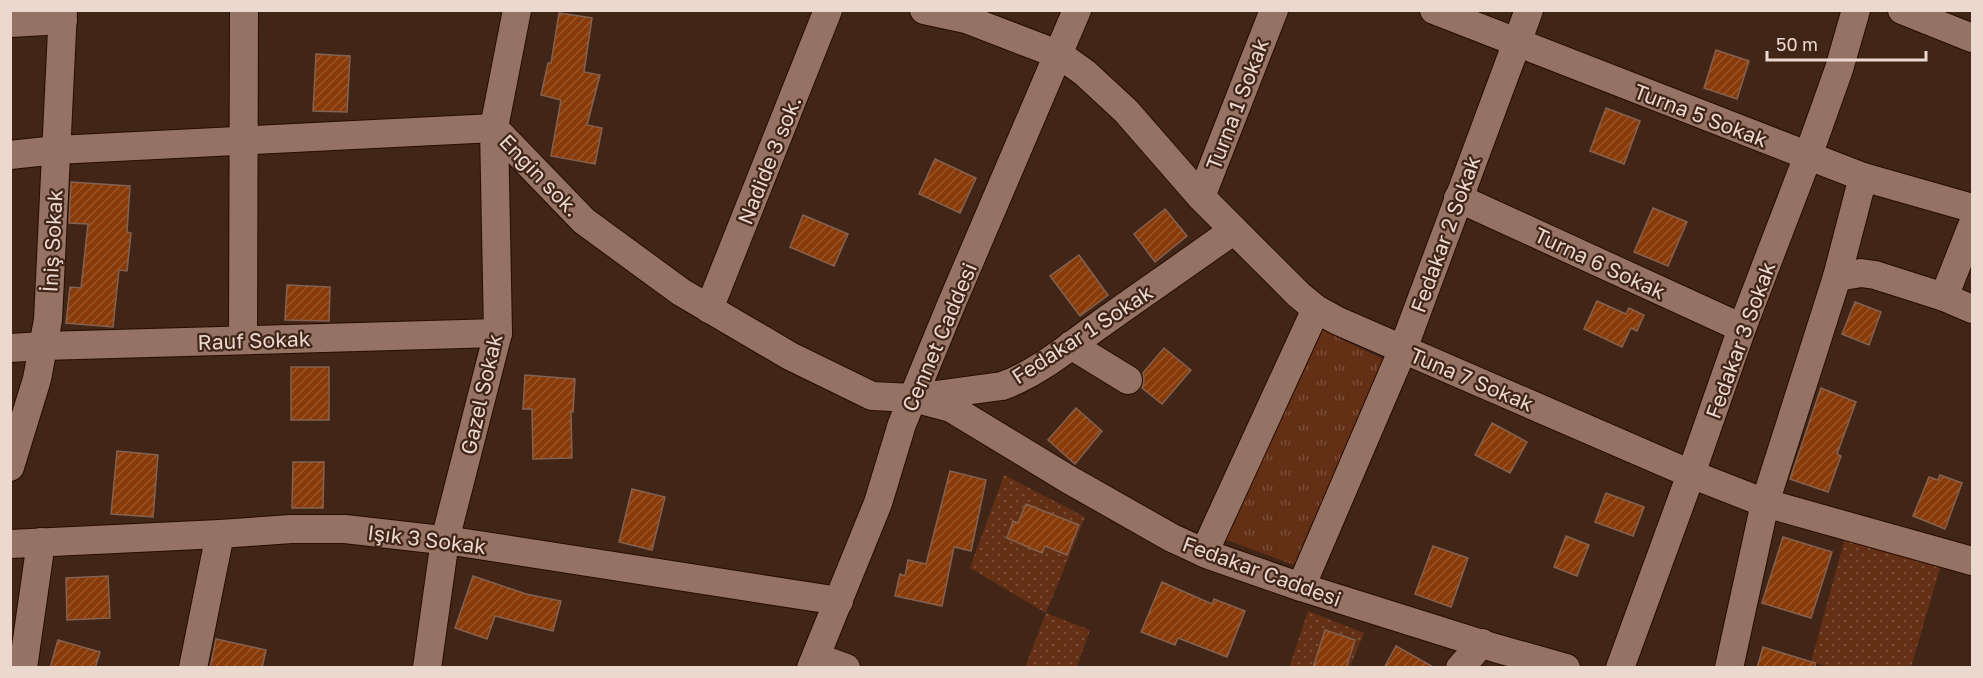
<svg xmlns="http://www.w3.org/2000/svg" width="1983" height="678" viewBox="0 0 1983 678" font-family="'Golos Text',sans-serif">
  <style>
    .grass { fill: url(#grass-tufts) }
    .garden { fill: url(#garden-dots) }
    .building { fill: url(#building-hatch); stroke: #836252; stroke-width: 1.5 }
    .lines { fill: none; stroke-linecap: round; stroke-linejoin: round }
    .minor-casing { stroke: #270d02; stroke-width: 30 }
    .minor { stroke: #957364; stroke-width: 28 }
    .labels { text-anchor: middle; dominant-baseline: central; stroke-width: 4.5; stroke-linejoin: round; paint-order: stroke }
    .street-label { font-size: 21px; fill: #ebd8cf; stroke: #412517 }
  </style>
  <defs>
    <pattern id="grass-tufts" width="24" height="20" patternUnits="userSpaceOnUse" patternTransform="scale(1.5)"><rect width="24" height="20" fill="#633015"/><path d="M3 7l-1-3M5 7V3M7 7l1-3M15 17l-1-3M17 17v-4M19 17l1-3" fill="none" stroke="#7a4d36"/></pattern>
    <pattern id="garden-dots" width="8" height="8" patternUnits="userSpaceOnUse" patternTransform="scale(1.5)"><rect width="8" height="8" fill="#633015"/><path d="M2 2h.1M6 6h.1" fill="none" stroke="#7a4d36" stroke-width="1.8" stroke-linecap="round"/></pattern>
    <pattern id="building-hatch" width="6" height="6" patternUnits="userSpaceOnUse" patternTransform="scale(1.5)"><rect width="6" height="6" fill="#883a08"/><path d="M-1 1l2-2M0 6l6-6M5 7l2-2" fill="none" stroke="#99562b"/></pattern>
  </defs>
  <rect width="100%" height="100%" fill="#412517"/>
  <polygon class="grass" points="1316,327 1385,360 1294,565 1221,538"/>
  <g class="garden">
    <polygon points="1004,475 1085,517 1046,613 1090,630 1077,667 1025,667 1046,613 970,568"/>
    <polygon points="1845,538 1941,565 1911,667 1833,668 1811,662"/>
    <polygon points="1308,611 1364,633 1350,667 1289,668"/>
  </g>
  <g class="building">
    <polygon points="559,13 592,18 584,72 600,75 587,125 602,128 595,164 551,156 561,100 541,95 548,63 551,63"/>
    <polygon points="1716,50 1749,61 1737,99 1704,88"/>
    <polygon points="316,54 350,56 347,112 313,111"/>
    <polygon points="1606,108 1640,121 1624,164 1590,151"/>
    <polygon points="935,159 976,178 960,213 919,194"/>
    <polygon points="71,182 130,186 127,232 131,233 127,271 119,270 113,327 66,323 70,287 81,288 88,224 69,223"/>
    <polygon points="1653,208 1687,222 1668,266 1634,252"/>
    <polygon points="1165,209 1187,236 1155,262 1134,234"/>
    <polygon points="803,215 848,234 834,266 790,247"/>
    <polygon points="1079,255 1108,295 1080,316 1050,276"/>
    <polygon points="287,285 330,287 329,321 285,320"/>
    <polygon points="1597,301 1626,314 1629,308 1644,315 1637,331 1631,328 1622,347 1584,329"/>
    <polygon points="1855,302 1881,312 1869,345 1842,334"/>
    <polygon points="1164,348 1191,370 1162,404 1142,388 1144,381 1143,373"/>
    <rect x="291" y="367" width="38" height="53"/>
    <polygon points="525,375 575,379 573,412 571,412 572,458 533,459 532,409 523,409"/>
    <polygon points="1821,388 1856,402 1837,454 1841,456 1828,492 1790,479"/>
    <polygon points="1076,408 1102,431 1075,464 1048,440"/>
    <polygon points="1492,423 1527,442 1510,473 1475,455"/>
    <polygon points="117,451 158,455 153,517 111,514"/>
    <polygon points="293,462 324,462 323,508 292,508"/>
    <polygon points="950,471 986,480 971,551 954,547 942,606 895,596 900,574 905,576 908,560 926,564"/>
    <polygon points="1940,475 1962,483 1945,529 1913,516 1929,477 1938,480"/>
    <polygon points="632,489 665,497 652,550 619,542"/>
    <polygon points="1606,493 1644,507 1633,536 1595,522"/>
    <polygon points="1026,504 1079,525 1067,555 1045,546 1042,553 1007,538 1013,521 1018,523"/>
    <polygon points="1566,536 1589,545 1577,576 1554,567"/>
    <polygon points="1783,537 1832,552 1811,618 1762,603"/>
    <polygon points="1433,546 1468,558 1451,607 1415,594"/>
    <polygon points="108,576 110,618 67,620 66,578"/>
    <polygon points="473,576 526,594 561,601 553,631 495,616 487,639 455,628"/>
    <polygon points="1162,582 1212,604 1214,599 1245,611 1227,657 1178,638 1175,645 1141,632"/>
    <polygon points="1325,630 1355,640 1346,668 1313,668"/>
    <polygon points="216,639 266,650 262,668 210,668"/>
    <polygon points="58,640 100,652 95,668 50,668"/>
    <polygon points="1396,646 1435,668 1384,668"/>
    <polygon points="1763,647 1815,663 1815,668 1757,668"/>
  </g>
  <g class="lines">
    <g class="minor-casing">
      <g id="minor">
        <polyline points="924,10 966,19 1060,55 1085,73 1126,111 1201,197 1299,295 1316,309 1338,321 1691,474 1765,503 1972,561"/>
        <polyline points="1434,10 1863,177 1972,208"/>
        <polyline points="1902,10 1972,38"/>
        <polyline points="10,23 63,20"/>
        <path d="M10 155 56 150 494 128 584 221 681 292 790 356 872 396 913 398 1002 386C1036 374 1066 349 1095 328 1141 295 1188 263 1234 230"/>
        <polyline points="1201,197 1274,10"/>
        <polyline points="1458,198 1742,328"/>
        <polyline points="1837,277 1861,273 1875,275 1944,297 1972,309"/>
        <polyline points="1944,297 1972,226"/>
        <polyline points="709,309 828,10"/>
        <polyline points="243,340 244,10"/>
        <polyline points="1071,345 1128,380"/>
        <polyline points="10,348 43,346 498,333"/>
        <polyline points="921,400 951,408 1068,479 1172,538 1209,555 1301,587 1495,648 1566,668"/>
        <polyline points="10,467 37,379 48,320 63,10"/>
        <polyline points="10,544 220,534 291,529 345,529 459,542 839,601"/>
        <polyline points="1204,553 1316,309"/>
        <polyline points="1301,587 1403,349 1529,10"/>
        <polyline points="816,657 846,668"/>
        <polyline points="23,668 41,542"/>
        <polyline points="193,668 220,534"/>
        <polyline points="427,668 445,540 498,333 494,128 517,10"/>
        <polyline points="811,668 878,503 902,424 951,305 1077,10"/>
        <polyline points="1460,668 1482,643"/>
        <polyline points="1620,668 1691,474 1742,328 1808,156 1839,69 1856,10"/>
        <polyline points="1729,668 1765,503 1837,277 1863,177"/>
      </g>
    </g>
    <use href="#minor" class="minor"/>
  </g>
  <g class="labels">
    <g class="street-label">
      <text transform="translate(1237 104) rotate(-69)">Turna 1 Sokak</text>
      <text transform="translate(1701 115) rotate(21)">Turna 5 Sokak</text>
      <text transform="translate(769 160) rotate(-68)">Nadide 3 sok.</text>
      <text transform="translate(540 175) rotate(46)">Engin sok.</text>
      <text transform="translate(1445 234) rotate(-70)">Fedakar 2 Sokak</text>
      <text transform="translate(52 241) rotate(-87)">İniş Sokak</text>
      <text transform="translate(1600 263) rotate(25)">Turna 6 Sokak</text>
      <text transform="translate(1082 334) rotate(-33)">Fedakar 1 Sokak</text>
      <text transform="translate(939 337) rotate(-67)">Cennet Caddesi</text>
      <text transform="translate(254 340) rotate(-2)">Rauf Sokak</text>
      <text transform="translate(1740 340) rotate(-70)">Fedakar 3 Sokak</text>
      <text transform="translate(1472 379) rotate(23)">Tuna 7 Sokak</text>
      <text transform="translate(481 394) rotate(-77)">Gazel Sokak</text>
      <text transform="translate(427 539) rotate(7)">Işık 3 Sokak</text>
      <text transform="translate(1262 571) rotate(20)">Fedakar Caddesi</text>
    </g>
  </g>
  <rect width="1983" height="678" fill="none" stroke="#ebd8cf" stroke-width="24"/>
  <path d="M1767 51v9h159v-9" fill="none" stroke="#ebd8cf" stroke-width="3"/>
  <text x="1776" y="51" font-size="18" fill="#ebd8cf" stroke="#412517" stroke-width="4.5" paint-order="stroke">50 m</text>
</svg>
